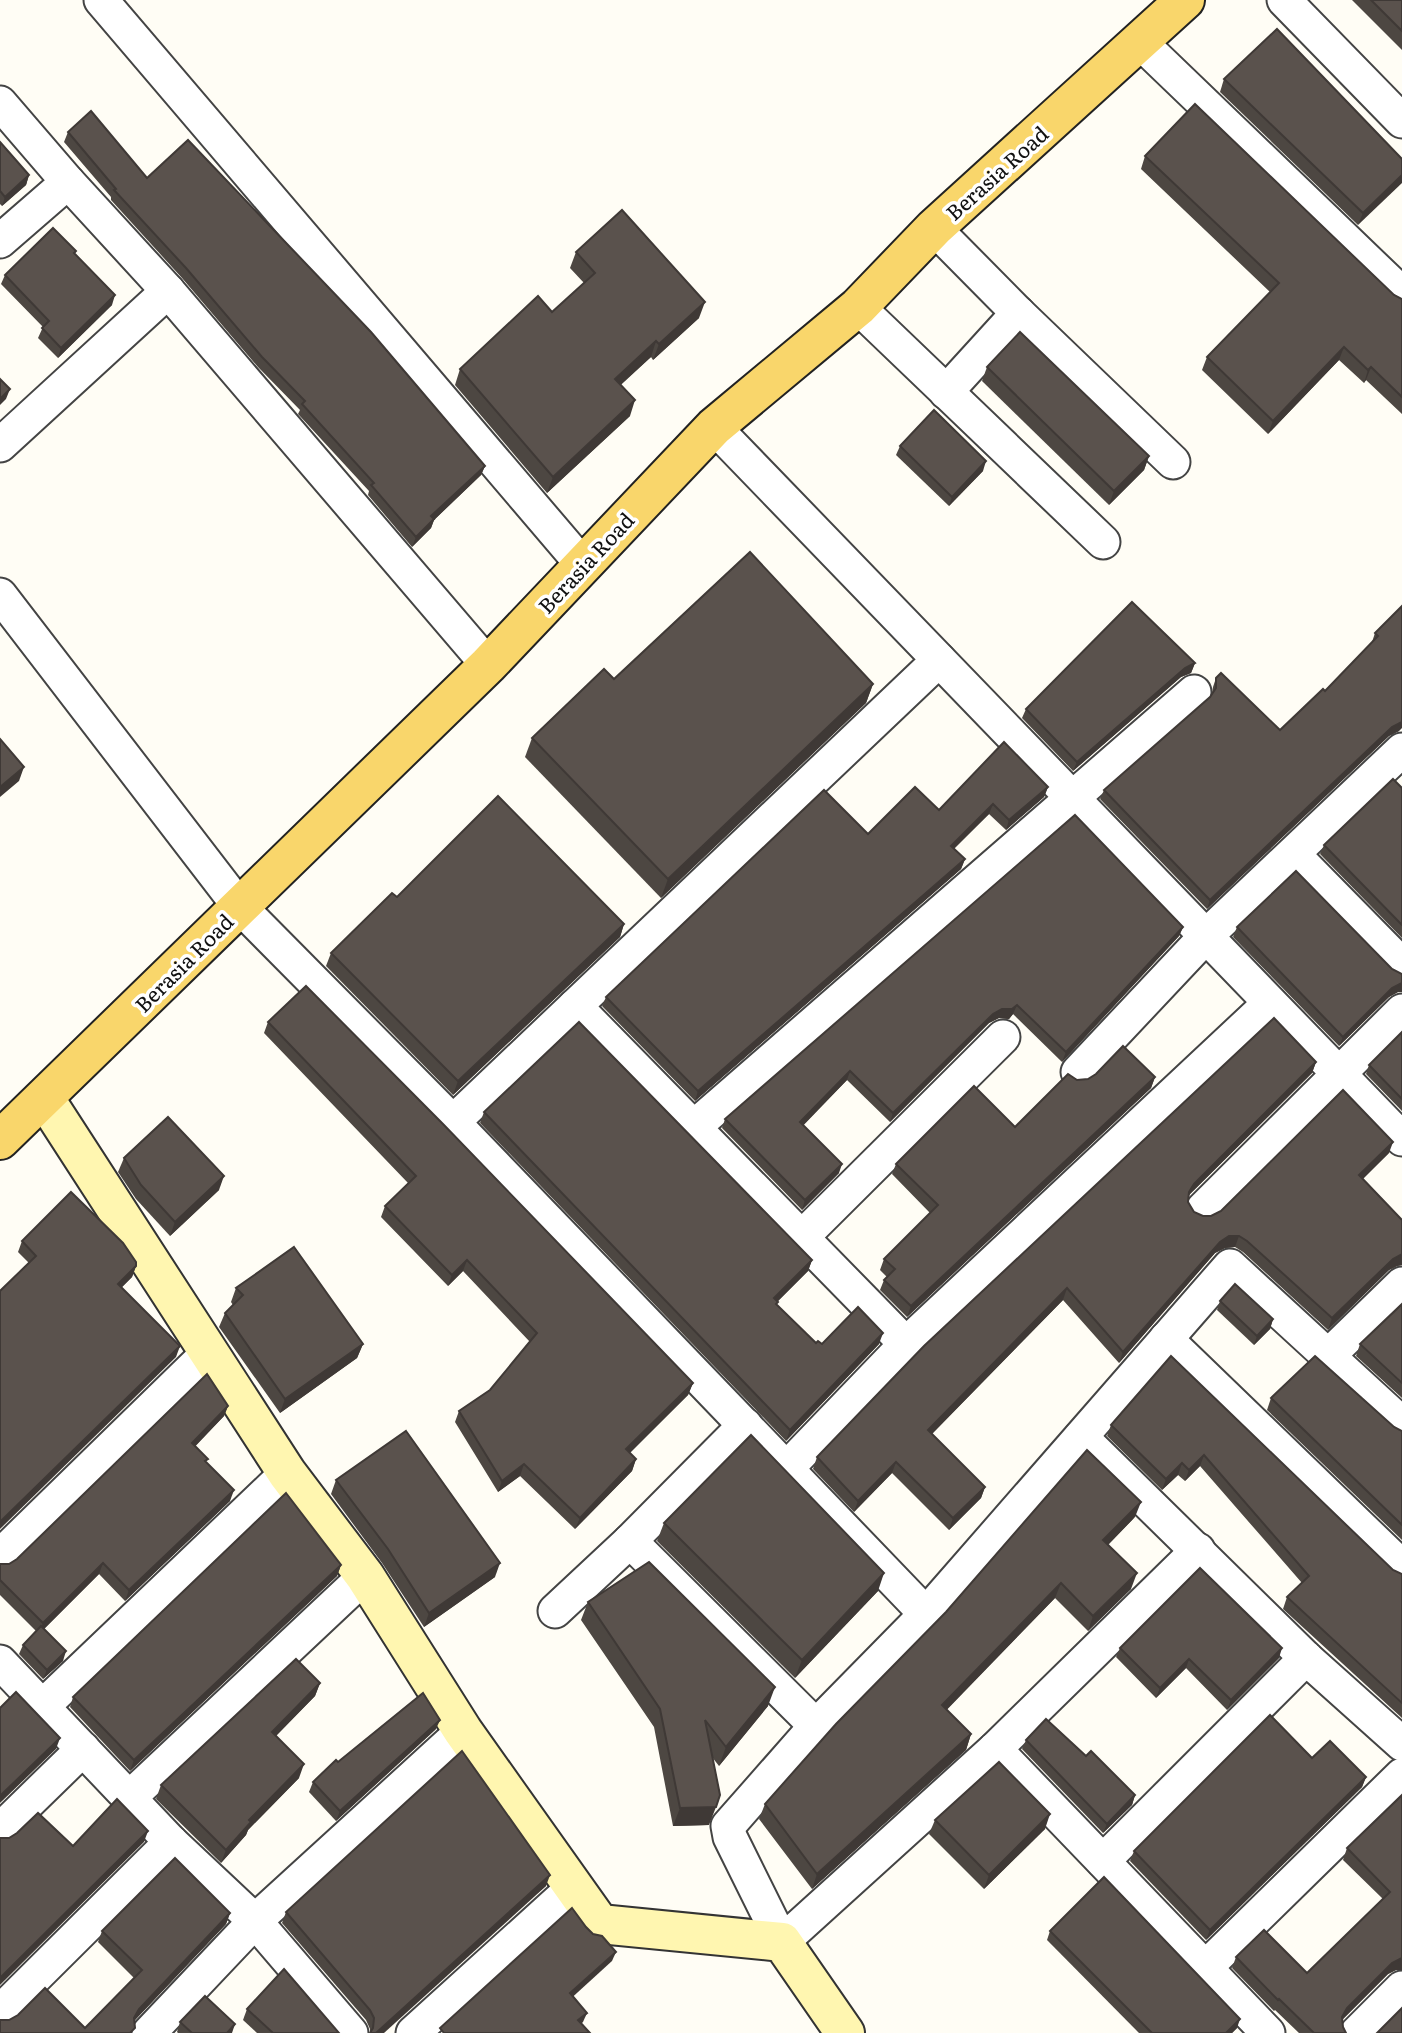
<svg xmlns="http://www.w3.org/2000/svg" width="1402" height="2033" viewBox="0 0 1402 2033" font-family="Literata,serif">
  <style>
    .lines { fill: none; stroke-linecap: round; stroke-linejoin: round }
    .street-casing { stroke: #444; stroke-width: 37 }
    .secondary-casing { stroke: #333; stroke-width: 42 }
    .primary-casing { stroke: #222; stroke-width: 42 }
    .street { stroke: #fff; stroke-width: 33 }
    .secondary { stroke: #fff6b0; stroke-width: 38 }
    .primary { stroke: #f9d66b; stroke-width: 38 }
    .wall { fill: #4d4742 }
    .shaded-wall { fill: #3f3936 }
    .building { fill: #5a524d; stroke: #3f3936; stroke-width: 2 }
    .labels { text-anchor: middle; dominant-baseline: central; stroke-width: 7; stroke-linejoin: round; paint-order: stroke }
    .street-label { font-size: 21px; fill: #111; stroke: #fff }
  </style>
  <rect width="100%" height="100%" fill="#fffdf5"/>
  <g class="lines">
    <g class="street-casing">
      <g id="street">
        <polyline points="101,0 582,564"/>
        <polyline points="1284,0 1402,121"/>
        <polyline points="1139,41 1402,294"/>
        <polyline points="0,103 68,182 168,291 488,665"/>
        <polyline points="934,228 1018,313 1173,462"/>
        <polyline points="0,241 68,182"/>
        <polyline points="858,307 1103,542"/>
        <polyline points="946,392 1018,313"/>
        <polyline points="714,427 1402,1139"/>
        <polyline points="0,445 168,291"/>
        <polyline points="0,595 239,906 453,1122 926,1614"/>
        <polyline points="1293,854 1402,965"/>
        <polyline points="575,1006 906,1344"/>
        <polyline points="1078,1072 1206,936 1402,750"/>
        <polyline points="453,1122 939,660"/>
        <polyline points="694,1127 1194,692"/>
        <polyline points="1203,1209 1402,1011"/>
        <polyline points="802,1237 1003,1037"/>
        <polyline points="1166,1339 1402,1567"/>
        <polyline points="1328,1356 1402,1284"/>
        <polyline points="1081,1437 1306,1658 1402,1744"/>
        <polyline points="787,1468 906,1344 1270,1003"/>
        <polyline points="630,1541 816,1726"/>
        <polyline points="1198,1550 995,1749 782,1942 730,1837 728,1826 816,1726 926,1614 1230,1266 1402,1424"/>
        <polyline points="0,1556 209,1352"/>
        <polyline points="555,1611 630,1541 745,1425"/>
        <polyline points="0,1662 171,1842 255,1921 351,2033"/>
        <polyline points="42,1707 287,1473"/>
        <polyline points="995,1749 1268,2033"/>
        <polyline points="129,1798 365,1576"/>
        <polyline points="0,1830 83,1749"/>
        <polyline points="1103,1861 1306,1658"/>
        <polyline points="1205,1968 1402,1775"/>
        <polyline points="0,2012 171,1842"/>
        <polyline points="149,2033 255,1921 463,1731"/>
        <polyline points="413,2033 573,1888"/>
        <polyline points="1357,2033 1402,1988"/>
      </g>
    </g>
    <g class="secondary-casing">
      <polyline id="secondary" points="45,1099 287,1473 365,1576 463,1731 600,1924 782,1942 845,2033"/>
    </g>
    <g class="primary-casing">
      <polyline id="primary" points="0,1140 488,665 714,427 858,307 934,228 1185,0"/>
    </g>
    <use href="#street" class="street"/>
    <use href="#secondary" class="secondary"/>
    <use href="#primary" class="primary"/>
  </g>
  <g class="wall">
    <polygon points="1352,0 1402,0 1402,50"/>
    <polygon points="1224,79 1402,159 1358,225 1220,92"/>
    <polygon points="68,132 147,178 485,466 481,475 434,520 431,528 412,547 368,495 369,491 298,414 300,410 258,367 182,278 111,200 111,197 64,142"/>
    <polygon points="0,142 29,175 26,185 2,206 0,204"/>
    <polygon points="1145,156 1402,299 1402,414 1366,380 1364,383 1339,360 1268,434 1202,370 1207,357 1270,292 1141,169"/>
    <polygon points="76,251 75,254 112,305 58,358 38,338 43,327 1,284 5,275"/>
    <polygon points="576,252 699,318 653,360 651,357 621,384 630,416 547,493 455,385 460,369 552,312 584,283 570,268"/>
    <polygon points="987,367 1149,456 1144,470 1109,505 982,381"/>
    <polygon points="900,446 983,471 949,506 896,455"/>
    <polygon points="1402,606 1399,731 1389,736 1207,909 1100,799 1104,790 1210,697 1212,693 1213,687 1216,678 1280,730 1325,691 1372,642 1375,633"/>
    <polygon points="1195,663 1191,673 1181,677 1073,771 1022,718 1026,709"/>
    <polygon points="614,679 873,684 866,703 661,898 525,757 532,738"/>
    <polygon points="1048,787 1044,797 1006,830 989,814 954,849 965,859 961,869 695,1101 602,1006 606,997 868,834 939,810"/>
    <polygon points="1402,788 1402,938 1320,854 1324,845"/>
    <polygon points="397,897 624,924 620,937 453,1095 326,966 331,953"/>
    <polygon points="1183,927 1179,936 1062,1062 1013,1014 1009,1019 999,1018 989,1023 890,1122 847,1080 803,1125 839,1173 802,1210 722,1128 725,1119"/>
    <polygon points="1237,927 1392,969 1398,992 1389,997 1339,1046 1233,937"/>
    <polygon points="268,1022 693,1383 688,1395 629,1453 636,1459 632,1471 575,1529 520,1476 498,1492 455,1422 459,1411 490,1390 530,1342 463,1271 448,1286 381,1217 385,1206 408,1183 264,1033"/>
    <polygon points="1402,1032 1402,1111 1366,1074 1369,1065"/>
    <polygon points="1316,1062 1312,1073 1189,1195 1188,1202 1194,1212 1203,1216 1211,1216 1389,1153 1362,1179 1402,1220 1402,1265 1397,1266 1389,1270 1328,1330 1243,1252 1235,1247 1225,1248 1215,1253 1119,1363 1063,1300 932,1434 985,1487 981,1498 949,1530 892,1473 854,1512 813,1469 817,1457"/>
    <polygon points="1155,1077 1151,1088 907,1317 880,1290 884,1280 887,1277 880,1270 884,1259 930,1213 892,1174 896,1164 1015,1127 1077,1080"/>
    <polygon points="484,1112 812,1260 808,1271 777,1302 777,1305 816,1343 879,1344 786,1441 480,1123"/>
    <polygon points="124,1158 219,1190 170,1236 136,1199 118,1172"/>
    <polygon points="22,1241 136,1266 132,1277 121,1288 176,1357 29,1263 18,1252"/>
    <polygon points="236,1288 363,1344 357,1358 280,1413 219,1327 225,1313 233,1305 231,1302"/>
    <polygon points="1220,1301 1273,1319 1270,1329 1254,1345 1217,1310"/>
    <polygon points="1402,1304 1402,1398 1356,1356 1360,1344"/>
    <polygon points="1171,1356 1393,1570 1402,1574 1402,1718 1283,1609 1287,1597 1302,1583 1200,1466 1185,1481 1178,1475 1162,1490 1107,1436 1111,1425"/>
    <polygon points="1271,1398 1394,1427 1402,1431 1402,1540 1267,1410"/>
    <polygon points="228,1406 224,1416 195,1446 230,1501 125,1601 99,1574 44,1629 63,1661 43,1679 19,1654 23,1645 36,1631 0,1595 0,1564 9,1564 17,1559"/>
    <polygon points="336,1480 495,1577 424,1627 382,1563 331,1494"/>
    <polygon points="1135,1517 1108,1545 1131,1589 1088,1631 1055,1598 946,1710 971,1734 966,1750 812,1889 759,1819 765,1804"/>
    <polygon points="664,1523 878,1591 795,1678 657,1541"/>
    <polygon points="341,1565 337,1576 130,1771 70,1707 73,1697"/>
    <polygon points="588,1602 768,1706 719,1766 712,1757 709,1825 673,1826 654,1727 581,1620"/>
    <polygon points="1120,1648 1279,1658 1227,1710 1186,1668 1156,1698 1116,1657"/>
    <polygon points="320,1683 315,1696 276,1736 299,1778 248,1830 246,1835 221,1863 156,1799 161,1785"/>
    <polygon points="436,1729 336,1821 309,1792 313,1782 338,1762"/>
    <polygon points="1026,1740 1086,1756 1135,1795 1132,1805 1103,1833 1022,1749"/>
    <polygon points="1366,1777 1362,1787 1206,1940 1130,1861 1134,1851"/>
    <polygon points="1402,1795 1402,1970 1396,1970 1388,1974 1343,2019 1343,2027 1346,2033 1299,2033 1275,2010 1274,2011 1232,1968 1236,1957 1307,1973 1383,1899 1343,1860 1347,1848"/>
    <polygon points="935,1820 1045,1829 984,1889 929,1834"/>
    <polygon points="546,1886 370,2033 370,2029 366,2020 282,1923 286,1912"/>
    <polygon points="230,1913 226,1924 134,2021 85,2028 134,1978 98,1942 102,1931"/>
    <polygon points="1050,1931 1237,2028 1232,2033 1139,2033 1047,1940"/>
    <polygon points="247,2009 339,2033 257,2033 243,2020"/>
    <polygon points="180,2022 232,2033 178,2033 177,2032"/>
  </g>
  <g class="shaded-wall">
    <polygon points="29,175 26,185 2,206 5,197"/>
    <polygon points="1402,175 1402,183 1358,225 1363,213"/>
    <polygon points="115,295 112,305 58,358 61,348"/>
    <polygon points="705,302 699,318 653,360 659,344"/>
    <polygon points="656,341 651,357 610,395 615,379"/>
    <polygon points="1344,347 1339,360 1268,434 1273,421"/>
    <polygon points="1371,367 1366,380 1364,383 1368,370"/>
    <polygon points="10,389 6,399 0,405 0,399"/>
    <polygon points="635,400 630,416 547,493 553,477"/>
    <polygon points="1149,456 1144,470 1109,505 1114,491"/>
    <polygon points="986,461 983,471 949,506 952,497"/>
    <polygon points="485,466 481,475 434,520 431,528 412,547 416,537 431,516"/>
    <polygon points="1195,663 1191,673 1181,677 1073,771 1077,762 1185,668"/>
    <polygon points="873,684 866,703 661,898 668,879"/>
    <polygon points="1402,722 1402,728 1399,731 1389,736 1207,909 1210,900 1392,727"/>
    <polygon points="24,767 19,781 0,797 0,787"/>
    <polygon points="1048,787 1044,797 1006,830 1009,820"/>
    <polygon points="993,804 989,814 947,855 951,846"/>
    <polygon points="965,859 961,869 695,1101 698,1091"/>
    <polygon points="624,924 620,937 453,1095 458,1081"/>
    <polygon points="1183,927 1179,936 1062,1062 1066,1052"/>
    <polygon points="1402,983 1402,992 1398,992 1389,997 1339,1046 1343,1037 1392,988"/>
    <polygon points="1017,1005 1013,1014 1009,1019 999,1018 989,1023 890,1122 893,1113 993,1014 1002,1009"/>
    <polygon points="1316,1062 1312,1073 1189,1195 1185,1203 1189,1192 1194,1184"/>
    <polygon points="850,1071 847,1080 797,1132 800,1122"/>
    <polygon points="1155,1077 1151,1088 907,1317 911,1306"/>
    <polygon points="1393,1142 1389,1153 1355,1187 1359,1175"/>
    <polygon points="842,1164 839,1173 802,1210 805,1200"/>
    <polygon points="224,1176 219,1190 170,1236 175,1222"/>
    <polygon points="1229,1236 1239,1236 1235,1247 1225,1248 1215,1253 1119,1363 1123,1352 1220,1242"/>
    <polygon points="1402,1254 1402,1265 1397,1266 1389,1270 1328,1330 1332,1318 1393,1259"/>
    <polygon points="467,1260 463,1271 448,1286 452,1275"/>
    <polygon points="812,1260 808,1271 770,1309 774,1298"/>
    <polygon points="136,1266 132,1277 114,1295 118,1284"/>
    <polygon points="1067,1288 1063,1300 924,1442 928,1430"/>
    <polygon points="1273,1319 1270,1329 1254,1345 1257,1336"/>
    <polygon points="883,1333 879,1344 786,1441 790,1430"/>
    <polygon points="363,1344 357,1358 280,1413 285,1399"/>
    <polygon points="180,1346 176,1357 0,1529 0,1522"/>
    <polygon points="693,1383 688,1395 622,1461 626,1449"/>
    <polygon points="228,1406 224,1416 188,1454 192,1443"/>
    <polygon points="1204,1455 1200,1466 1185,1481 1189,1470"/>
    <polygon points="636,1459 632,1471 575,1529 580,1518"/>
    <polygon points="896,1462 892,1473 854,1512 858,1501"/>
    <polygon points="1182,1463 1178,1475 1162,1490 1166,1479"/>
    <polygon points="524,1464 520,1476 498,1492 502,1481"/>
    <polygon points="985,1487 981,1498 949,1530 953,1518"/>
    <polygon points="234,1490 230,1501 125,1601 129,1590"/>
    <polygon points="1141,1502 1135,1517 1098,1555 1103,1540"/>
    <polygon points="103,1563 99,1574 39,1634 43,1623"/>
    <polygon points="500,1563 495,1577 424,1627 429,1613"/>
    <polygon points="341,1565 337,1576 130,1771 134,1760"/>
    <polygon points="884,1573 878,1591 795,1678 802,1660"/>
    <polygon points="1137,1573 1131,1589 1088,1631 1093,1616"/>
    <polygon points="1061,1583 1055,1598 936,1721 942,1705"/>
    <polygon points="1282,1648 1279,1658 1227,1710 1231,1700"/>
    <polygon points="66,1651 63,1661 43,1679 47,1670"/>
    <polygon points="1189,1659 1186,1668 1156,1698 1160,1688"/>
    <polygon points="320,1683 315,1696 267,1745 272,1732"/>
    <polygon points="775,1687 768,1706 719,1766 726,1747"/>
    <polygon points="440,1720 436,1729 336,1821 340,1811"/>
    <polygon points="971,1734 966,1750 812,1889 817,1874"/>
    <polygon points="60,1738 56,1749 0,1803 0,1796"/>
    <polygon points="304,1764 299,1778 248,1830 246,1835 221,1863 226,1850 249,1820"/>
    <polygon points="1366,1777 1362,1787 1206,1940 1210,1930"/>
    <polygon points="1135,1795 1132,1805 1103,1833 1107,1824"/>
    <polygon points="716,1807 709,1825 673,1826 680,1808"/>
    <polygon points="1050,1814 1045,1829 984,1889 989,1875"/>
    <polygon points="148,1831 144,1842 0,1985 0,1978"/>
    <polygon points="550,1875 546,1886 384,2033 376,2033"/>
    <polygon points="230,1913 226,1924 135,2020 130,2029 139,2009"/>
    <polygon points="616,1952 612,1961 566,2003 570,1993"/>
    <polygon points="1400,1958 1402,1958 1402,1970 1396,1970 1388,1974 1343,2019 1338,2029 1347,2008 1392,1963"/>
    <polygon points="587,2013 583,2022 575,2030 578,2020"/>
    <polygon points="1240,2019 1237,2028 1232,2033 1226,2033"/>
    <polygon points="235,2024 232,2033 227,2033"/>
  </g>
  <g class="building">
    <polygon points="1371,0 1402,0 1402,31"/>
    <polygon points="1277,29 1402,159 1402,175 1363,213 1224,79"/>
    <polygon points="1195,104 1394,295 1402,299 1402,397 1371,367 1368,370 1344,347 1273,421 1207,357 1279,283 1145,156"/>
    <polygon points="91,111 147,178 188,140 371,332 485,466 431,516 434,519 416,537 371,485 374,483 302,404 305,401 262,357 186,268 114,190 116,189 68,132"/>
    <polygon points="0,142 29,175 5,197 0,191"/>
    <polygon points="622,210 705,302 659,344 656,341 615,379 635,400 553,477 460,369 538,296 552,312 595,273 576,252"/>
    <polygon points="53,228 76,251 74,253 115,295 61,348 42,328 49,321 5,275"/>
    <polygon points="1020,332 1149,456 1114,491 987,367"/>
    <polygon points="0,379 10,389 0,399"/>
    <polygon points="934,410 986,461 952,497 900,446"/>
    <polygon points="750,552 873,684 668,879 532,738 604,669 614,679"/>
    <polygon points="1132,602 1195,663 1185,668 1077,762 1026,709"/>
    <polygon points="1402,606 1402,722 1392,727 1210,900 1104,790 1210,697 1216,688 1216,678 1221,673 1280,730 1323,689 1325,691 1378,636 1375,633"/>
    <polygon points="0,739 24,767 0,787"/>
    <polygon points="1004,742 1048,787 1009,820 993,804 951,846 965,859 698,1091 606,997 824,790 868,834 915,787 939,810"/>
    <polygon points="1393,779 1402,788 1402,925 1324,845"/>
    <polygon points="498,796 624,924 458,1081 331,953 392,893 397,897"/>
    <polygon points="1075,815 1183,927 1066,1052 1017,1005 1012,1009 1002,1009 993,1014 893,1113 850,1071 800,1122 842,1164 805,1200 725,1119"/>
    <polygon points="1296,871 1392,969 1402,974 1402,983 1392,988 1343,1037 1237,927"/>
    <polygon points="306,986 443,1124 693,1383 626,1449 636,1459 580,1518 524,1464 502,1481 459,1411 490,1390 537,1333 467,1260 452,1275 385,1206 416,1176 268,1022"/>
    <polygon points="1274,1018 1316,1062 1194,1184 1189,1192 1188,1202 1194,1212 1203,1216 1211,1216 1221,1211 1343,1090 1393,1142 1359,1175 1402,1220 1402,1254 1393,1259 1332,1318 1247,1241 1239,1236 1229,1236 1220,1242 1123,1352 1067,1288 928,1430 985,1487 953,1518 896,1462 858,1501 817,1457 924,1346"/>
    <polygon points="579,1022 812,1260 774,1298 778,1302 776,1304 816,1343 818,1341 822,1344 858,1307 883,1333 790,1430 484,1112"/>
    <polygon points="1402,1032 1402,1099 1369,1065"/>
    <polygon points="1123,1046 1155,1077 911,1306 884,1280 895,1269 884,1259 938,1205 896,1164 974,1086 1015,1127 1068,1074 1077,1080 1088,1079 1096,1074"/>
    <polygon points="168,1117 224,1176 175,1222 141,1185 124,1158"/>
    <polygon points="71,1192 123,1243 136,1262 136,1266 118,1284 180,1346 0,1522 0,1291 36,1256 22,1241"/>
    <polygon points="294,1247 363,1344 285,1399 225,1313 243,1295 236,1288"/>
    <polygon points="1235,1284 1273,1319 1257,1336 1220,1301"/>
    <polygon points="1402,1304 1402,1383 1360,1344"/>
    <polygon points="1171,1356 1393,1570 1402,1574 1402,1703 1287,1597 1309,1576 1204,1455 1189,1470 1182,1463 1166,1479 1111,1425"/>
    <polygon points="1315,1356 1394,1427 1402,1431 1402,1525 1271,1398"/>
    <polygon points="207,1374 228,1406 192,1443 208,1459 205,1461 234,1490 129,1590 103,1563 43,1623 0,1580 0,1564 9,1564 17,1559"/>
    <polygon points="406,1431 500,1563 429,1613 388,1549 336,1480"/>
    <polygon points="751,1435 884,1573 802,1660 664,1523"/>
    <polygon points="1087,1450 1141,1502 1103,1540 1137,1573 1093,1616 1061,1583 942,1705 971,1734 817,1874 765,1804 836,1724 946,1612"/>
    <polygon points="286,1493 341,1565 134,1760 73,1697"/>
    <polygon points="649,1562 775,1687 726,1747 705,1720 720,1795 716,1807 680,1808 660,1709 588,1602"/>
    <polygon points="1200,1568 1282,1648 1231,1700 1189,1659 1160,1688 1120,1648"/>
    <polygon points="41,1626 66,1651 47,1670 23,1645"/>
    <polygon points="296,1659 320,1683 272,1732 304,1764 249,1820 251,1822 226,1850 161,1785"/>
    <polygon points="16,1692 60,1738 0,1796 0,1708"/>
    <polygon points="423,1693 440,1720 340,1811 313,1782 336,1760 338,1762"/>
    <polygon points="1270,1715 1312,1758 1330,1741 1366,1777 1210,1930 1134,1851"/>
    <polygon points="1046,1719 1086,1756 1091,1751 1135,1795 1107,1824 1026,1740"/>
    <polygon points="462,1751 550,1875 376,2033 370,2033 373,2028 374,2018 370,2010 286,1912"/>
    <polygon points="999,1762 1050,1814 989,1875 935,1820"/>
    <polygon points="1402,1795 1402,1958 1392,1963 1347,2008 1342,2017 1343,2027 1346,2033 1314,2033 1279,1999 1278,2000 1236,1957 1264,1930 1307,1973 1390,1892 1347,1848"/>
    <polygon points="117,1799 148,1831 0,1978 0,1838 9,1838 17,1833 38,1813 73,1846"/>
    <polygon points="175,1858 230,1913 139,2009 134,2018 135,2028 130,2033 0,2033 0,2020 9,2020 18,2015 45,1988 85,2028 142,1970 102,1931"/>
    <polygon points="1104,1877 1240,2019 1226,2033 1152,2033 1050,1931"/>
    <polygon points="572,1908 586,1927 593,1934 602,1936 616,1952 570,1993 587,2013 578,2020 590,2033 444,2033 440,2028"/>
    <polygon points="284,1969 339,2033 273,2033 247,2009"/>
    <polygon points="205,1996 235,2024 227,2033 192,2033 180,2022"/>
    <polygon points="1402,2008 1402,2033 1377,2033"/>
  </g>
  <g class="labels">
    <g class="street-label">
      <text transform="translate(996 172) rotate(-42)">Berasia Road</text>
      <text transform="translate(585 562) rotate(-47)">Berasia Road</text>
      <text transform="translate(183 962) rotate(-45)">Berasia Road</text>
    </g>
  </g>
</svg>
